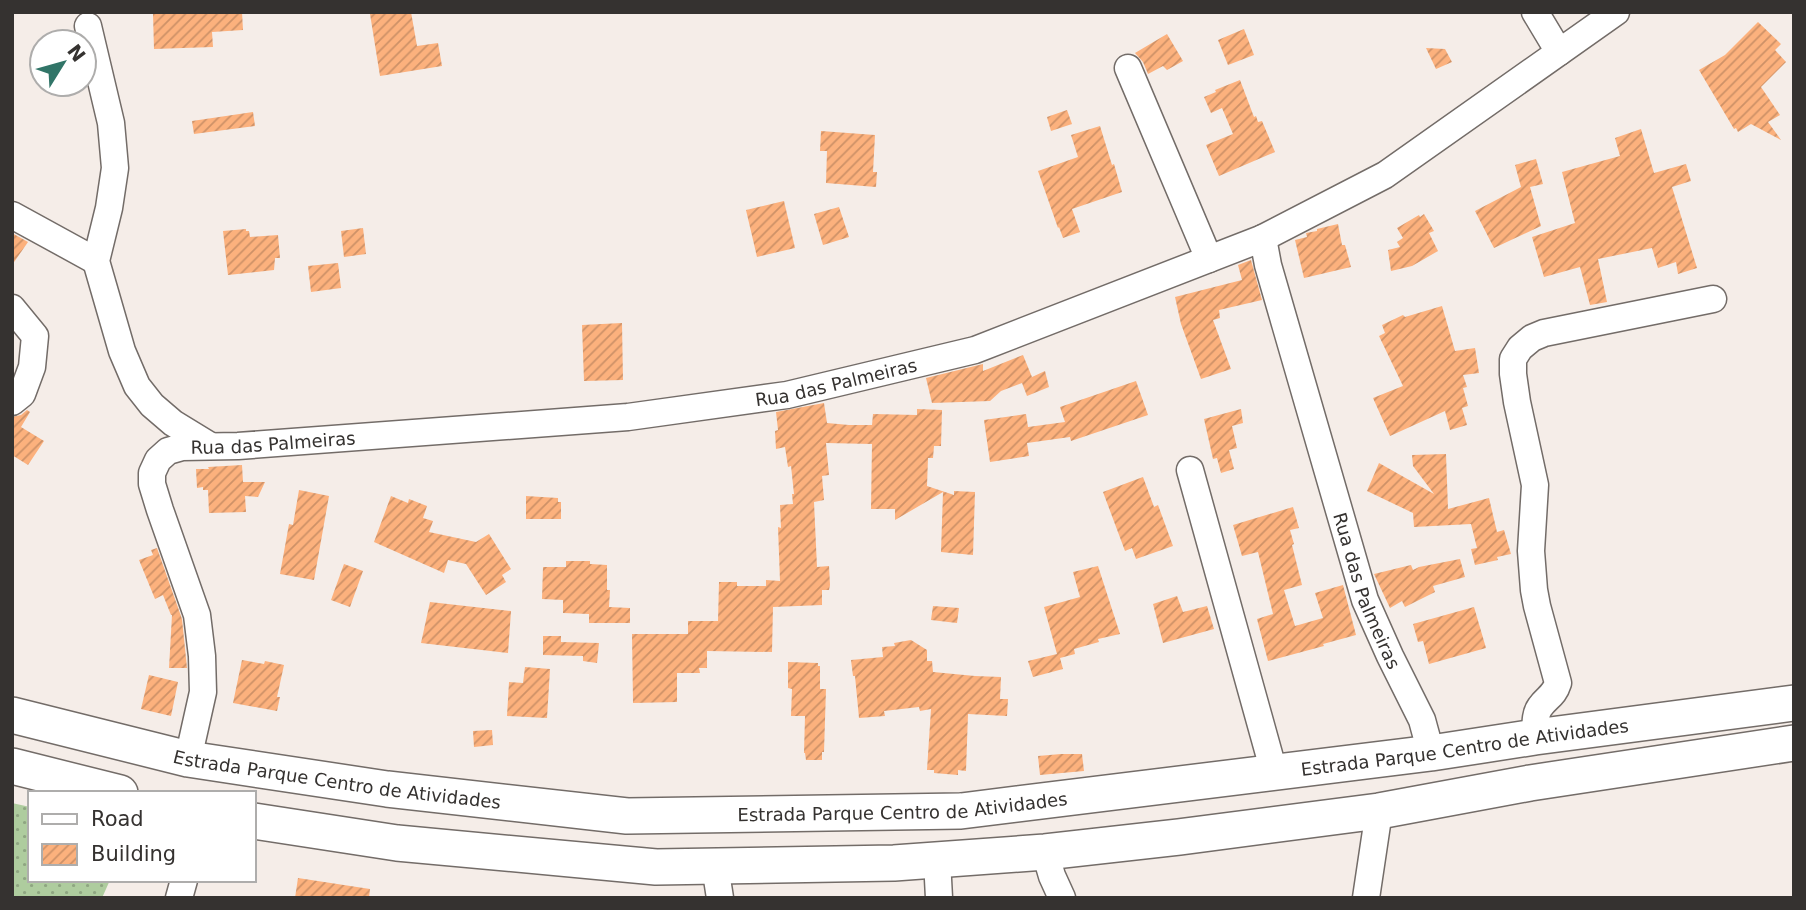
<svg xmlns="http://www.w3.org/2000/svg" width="1806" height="910" viewBox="0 0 1806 910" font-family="'DejaVu Sans',sans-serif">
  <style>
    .park { fill: url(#park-dots) }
    .building { fill: url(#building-hatch) }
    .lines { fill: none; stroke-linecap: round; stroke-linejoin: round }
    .minor-casing { stroke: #736c68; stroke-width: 29 }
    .major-casing { stroke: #736c68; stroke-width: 38 }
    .minor { stroke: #fff; stroke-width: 26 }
    .major { stroke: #fff; stroke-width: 35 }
    .labels { text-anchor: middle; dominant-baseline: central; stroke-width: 7; stroke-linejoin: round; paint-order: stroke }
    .street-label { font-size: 18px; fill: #353230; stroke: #fff }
  </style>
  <defs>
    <pattern id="park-dots" width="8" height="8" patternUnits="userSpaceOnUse" patternTransform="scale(1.75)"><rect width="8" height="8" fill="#aecc9e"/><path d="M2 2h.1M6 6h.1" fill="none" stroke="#8ea681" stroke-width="1.8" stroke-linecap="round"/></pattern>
    <pattern id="building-hatch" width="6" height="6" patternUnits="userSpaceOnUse" patternTransform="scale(1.75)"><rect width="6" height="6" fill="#fcb17d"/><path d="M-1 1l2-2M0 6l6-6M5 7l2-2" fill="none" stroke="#cd9167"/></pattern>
  </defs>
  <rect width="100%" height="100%" fill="#f5ede8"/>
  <polygon class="park" points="12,803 30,807 30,880 110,880 102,898 12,898"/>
  <g class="building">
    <polygon points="177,12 242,12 243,30 212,32 213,47 154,49 153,14"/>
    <polygon points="381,12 411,12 417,46 438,43 442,66 380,76 370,14"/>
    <polygon points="1758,22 1781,44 1775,50 1786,62 1761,87 1780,115 1768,122 1781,140 1751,124 1738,132 1736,128 1734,129 1699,70 1725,55"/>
    <polygon points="1244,29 1254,55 1228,65 1218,40"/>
    <polygon points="1167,34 1183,61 1167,70 1163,66 1148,74 1143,62 1135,53"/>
    <polygon points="1426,48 1445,49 1452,62 1436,69"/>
    <polygon points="1240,80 1254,117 1256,116 1258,122 1262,121 1275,152 1219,176 1206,145 1233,134 1222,108 1211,113 1204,97 1216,92 1215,90"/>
    <polygon points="1067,110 1072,124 1051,131 1047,117"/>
    <polygon points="253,112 255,126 194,134 192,121"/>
    <polygon points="1100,126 1112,165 1114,164 1122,192 1072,209 1080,232 1063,238 1059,227 1058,228 1038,171 1078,157 1071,135"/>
    <polygon points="1641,129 1654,173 1686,164 1691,181 1672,187 1697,268 1678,274 1676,262 1658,268 1652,248 1598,259 1607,302 1590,305 1580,267 1544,277 1532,237 1575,223 1562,172 1620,156 1615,138"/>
    <polygon points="821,131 875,135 873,172 877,172 876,187 826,183 827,151 820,151"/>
    <polygon points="1536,159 1543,184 1530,187 1541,226 1494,248 1475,211 1521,187 1515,165"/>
    <polygon points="784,201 795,248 757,257 746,210"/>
    <polygon points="839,207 849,237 823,245 814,214"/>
    <polygon points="1424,214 1434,231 1429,233 1438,251 1412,266 1391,271 1388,250 1400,247 1397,242 1403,238 1397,228 1419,215 1420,217"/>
    <polygon points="1338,224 1342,245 1345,245 1351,267 1304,278 1295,240 1307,237 1306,233 1317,231 1317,229"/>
    <polygon points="363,228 366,254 344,257 341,231"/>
    <polygon points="246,229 246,231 249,231 250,237 278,235 280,258 275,258 274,270 228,275 223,231"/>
    <polygon points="12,233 28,242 12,265"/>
    <polygon points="1251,260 1262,300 1219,310 1220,318 1213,320 1231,369 1201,379 1181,324 1175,297 1242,280 1238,265"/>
    <polygon points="338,263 341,288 311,292 308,266"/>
    <polygon points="1442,306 1455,351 1475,348 1479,373 1463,375 1467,387 1463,388 1468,406 1462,408 1467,425 1450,430 1445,411 1390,436 1373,398 1403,386 1379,336 1385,333 1382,325 1403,315 1405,317"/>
    <polygon points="622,323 623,380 584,381 582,325"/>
    <polygon points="1023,355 1032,377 1045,371 1049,387 1027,396 1022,383 1001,391 990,401 932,403 926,378 983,364 983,371"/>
    <polygon points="1136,381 1148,415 1071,441 1070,437 1027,443 1029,456 990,462 984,420 1026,414 1028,427 1065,422 1060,407"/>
    <polygon points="824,403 827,423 849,425 872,425 873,414 917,415 917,409 942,410 941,446 934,446 933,458 928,458 927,486 954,495 954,491 975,492 973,555 941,552 943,492 895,520 895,509 871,509 872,444 826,443 829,475 822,476 824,500 814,502 817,567 829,566 830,585 829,590 822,590 822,605 773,607 772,652 707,651 707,668 699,668 700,673 677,673 677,702 633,703 632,634 688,634 688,621 718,621 719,582 737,582 737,586 766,586 766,580 780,581 778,527 781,528 780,505 793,504 792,494 794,494 791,466 788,467 785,447 776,449 775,431 778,430 776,412"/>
    <polygon points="1241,409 1243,423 1232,426 1237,448 1229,450 1234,469 1221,473 1217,458 1213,459 1204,419"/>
    <polygon points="27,410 30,412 21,427 44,441 28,465 12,455 12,417 21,415"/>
    <polygon points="1446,454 1448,509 1489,498 1497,532 1504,530 1511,554 1497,557 1498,560 1475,565 1471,549 1477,548 1471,524 1414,527 1413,513 1367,491 1379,463 1434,494 1413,466 1412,455"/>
    <polygon points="242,465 243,482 265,482 258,497 245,496 246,512 209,513 208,490 203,490 203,487 197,488 196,469 209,469 208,467"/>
    <polygon points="1143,477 1154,507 1158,505 1173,546 1136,559 1132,548 1125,551 1103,492"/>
    <polygon points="299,490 329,496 314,580 280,574 289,524 293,525"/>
    <polygon points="391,496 408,503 409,499 427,506 423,518 433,521 429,532 476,542 489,534 511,569 502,575 506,582 486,595 466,564 448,560 444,573 374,542"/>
    <polygon points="526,496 558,498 558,502 561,502 561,519 526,519"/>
    <polygon points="1293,507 1299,528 1290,530 1294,544 1292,545 1302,585 1284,590 1295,626 1323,618 1315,593 1343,585 1356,635 1323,644 1324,646 1268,661 1257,619 1273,614 1258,552 1242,556 1233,525"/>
    <polygon points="157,548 182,619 187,668 169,668 172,615 171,615 163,595 155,599 139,560 153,555 151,550"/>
    <polygon points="1460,559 1465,577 1433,586 1435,592 1405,607 1402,601 1390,608 1374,574 1411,565 1413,570 1419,567"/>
    <polygon points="566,561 590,561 590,564 607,565 607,590 610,590 609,607 630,608 630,623 589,623 589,614 563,613 563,600 542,599 543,567 566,567"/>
    <polygon points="344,564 363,571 350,607 331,600"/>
    <polygon points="1098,566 1120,634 1098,639 1099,642 1074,649 1075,654 1060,658 1063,669 1033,677 1028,661 1057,654 1044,607 1080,597 1073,572"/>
    <polygon points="1177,596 1183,612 1207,606 1214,629 1163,643 1153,604"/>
    <polygon points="430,602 511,611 508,653 421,643"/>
    <polygon points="933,606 959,608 957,623 931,620"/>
    <polygon points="1474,607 1486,648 1429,664 1423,641 1418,642 1413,624"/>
    <polygon points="543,636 561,636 561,642 599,643 597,663 583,661 583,656 543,655"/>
    <polygon points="911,640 927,650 927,661 932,661 933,672 975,676 1001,677 1000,699 1008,699 1007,716 968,714 966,771 958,770 958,775 934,773 934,770 927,770 931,709 920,711 919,707 884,711 885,716 859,718 855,676 853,676 851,660 883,657 882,647 895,646 894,643"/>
    <polygon points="242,660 264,664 265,661 284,665 277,697 280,697 277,711 233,703"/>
    <polygon points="788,662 818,663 818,666 820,666 820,689 826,689 824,752 822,752 822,760 806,760 805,753 804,753 805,716 791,716 792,689 788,688"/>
    <polygon points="525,667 550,669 547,718 507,716 509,682 523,683"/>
    <polygon points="149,675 178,682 171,716 141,709"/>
    <polygon points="492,730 493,745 474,747 473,731"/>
    <polygon points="1061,754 1082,754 1084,771 1040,775 1038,756"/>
    <polygon points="298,878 370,889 369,898 295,898"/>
  </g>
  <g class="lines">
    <g class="minor-casing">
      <g id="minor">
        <polyline points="1535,12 1559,52"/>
        <polyline points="88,26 111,123 115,168 109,208 96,261 122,351 137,386 152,405 173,423 209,445"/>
        <polyline points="1128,68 1209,259"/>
        <polyline points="12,215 96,261"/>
        <path id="s1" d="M1263 238 1268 265 1365 600 1390 656 1422 720 1431 753"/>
        <polyline points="12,308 35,336 32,367 22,394 12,402"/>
        <polyline points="1190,470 1274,772"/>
        <path d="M1535 737C1536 728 1534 715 1540 707 1547 697 1554 696 1558 683L1537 606 1534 590 1531 551 1535 485 1517 402 1513 374V359L1520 348 1532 338 1544 333 1713 299"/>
        <path id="s2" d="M188 759 203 692 202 656 197 615 160 510 152 484V473L158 460 168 451 182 447 238 446 628 417 787 395 975 350 1263 238 1385 175 1616 12"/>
        <polyline points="1045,852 1052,876 1062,898"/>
        <polyline points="937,860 939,898"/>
        <polyline points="715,866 720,898"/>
        <polyline points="179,898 184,880"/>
        <polyline points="1366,898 1379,811"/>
      </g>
    </g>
    <g class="major-casing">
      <g id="major">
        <path id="s3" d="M12 715 188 759 387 789 627 816 961 811 1431 753 1535 737 1794 703"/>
        <polyline points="12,766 120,793"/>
        <polyline points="254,821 397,843 656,867 894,863 1045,852 1179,837 1379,811 1530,783 1794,743"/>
      </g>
    </g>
    <use href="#minor" class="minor"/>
    <use href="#major" class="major"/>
  </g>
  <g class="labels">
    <g class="street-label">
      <text stroke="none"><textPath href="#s2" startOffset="996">Rua das Palmeiras</textPath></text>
      <text stroke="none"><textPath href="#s2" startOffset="429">Rua das Palmeiras</textPath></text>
      <text stroke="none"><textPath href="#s1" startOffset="368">Rua das Palmeiras</textPath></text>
      <text stroke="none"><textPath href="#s3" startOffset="1466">Estrada Parque Centro de Atividades</textPath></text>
      <text stroke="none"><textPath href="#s3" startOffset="332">Estrada Parque Centro de Atividades</textPath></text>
      <text stroke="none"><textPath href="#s3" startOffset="900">Estrada Parque Centro de Atividades</textPath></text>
    </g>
  </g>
  <rect width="1806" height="910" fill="none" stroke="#353230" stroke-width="28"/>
  <rect x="28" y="791" width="228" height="91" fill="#ffffff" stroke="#aeadac" stroke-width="2"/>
  <rect x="42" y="814" width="35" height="10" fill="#ffffff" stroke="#aeadac" stroke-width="2"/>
  <text x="91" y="826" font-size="21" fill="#353230">Road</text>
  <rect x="42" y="844" width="35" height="21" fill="url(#building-hatch)" stroke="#aeadac" stroke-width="2"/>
  <text x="91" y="861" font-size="21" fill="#353230">Building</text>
  <g transform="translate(63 63) rotate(53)"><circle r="33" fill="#ffffff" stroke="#aeadac" stroke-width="2"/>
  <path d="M0-5L12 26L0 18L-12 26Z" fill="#317568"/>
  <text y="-10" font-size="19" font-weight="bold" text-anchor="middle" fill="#353230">N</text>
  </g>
</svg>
